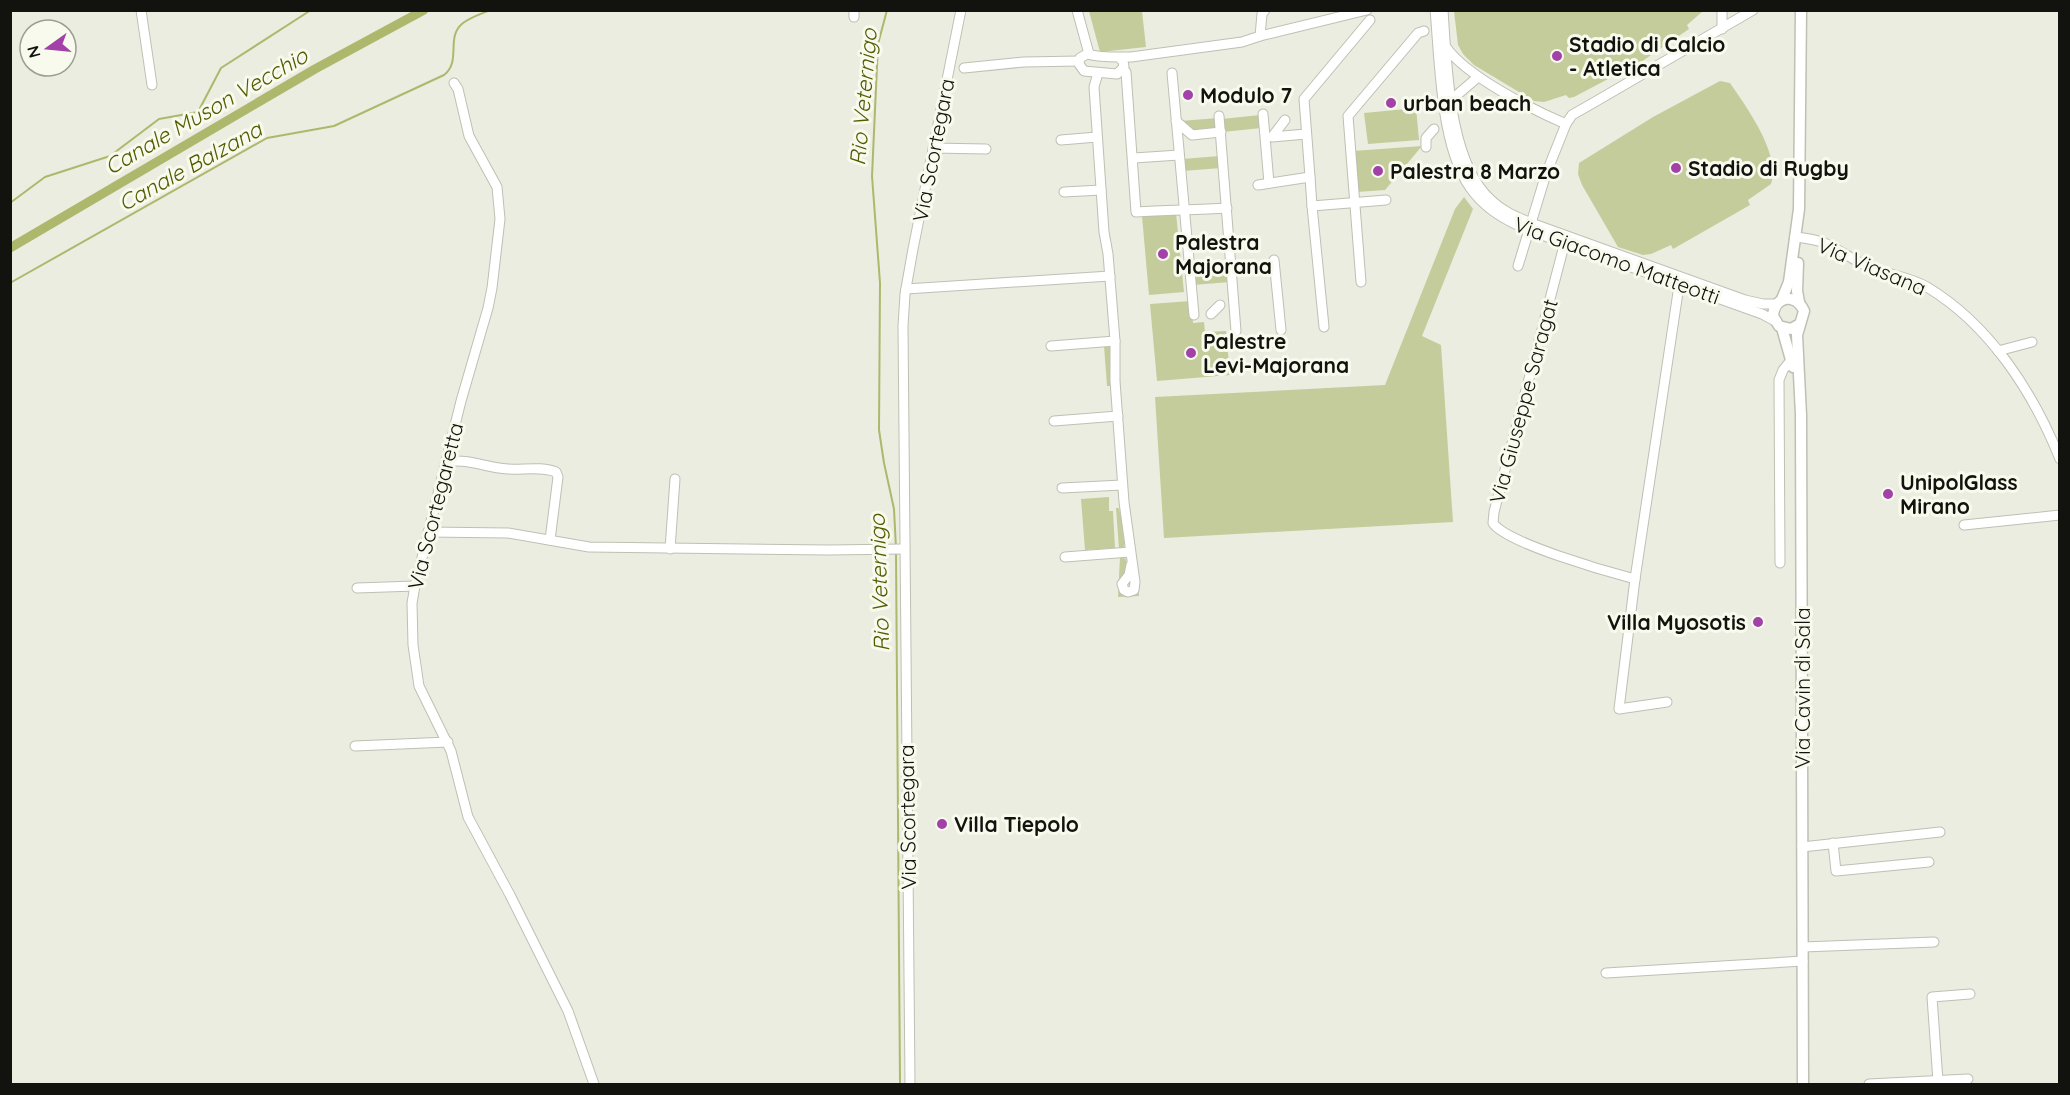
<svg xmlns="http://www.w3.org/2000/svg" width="2070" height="1095" viewBox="0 0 2070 1095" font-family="Quicksand,sans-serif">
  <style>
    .green { fill: #c4cc9b }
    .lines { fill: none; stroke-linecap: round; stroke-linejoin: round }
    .stream { stroke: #adb86d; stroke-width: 2 }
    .canal { stroke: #adb86d; stroke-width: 9 }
    .minor-casing { stroke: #bdc0b3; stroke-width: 11 }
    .major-casing { stroke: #bdc0b3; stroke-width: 13 }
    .minor { stroke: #fff; stroke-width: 9 }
    .major { stroke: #fff; stroke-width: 10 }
    .poi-dot { fill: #a241a8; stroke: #f8faed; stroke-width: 2 }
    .labels { text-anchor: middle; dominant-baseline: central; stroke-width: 6; stroke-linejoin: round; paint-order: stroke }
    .poi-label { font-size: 21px; font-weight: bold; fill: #12130e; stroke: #f8faed; text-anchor: start }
    .street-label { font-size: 21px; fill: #12130e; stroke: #f8faed }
    .water-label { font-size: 22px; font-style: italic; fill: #535b00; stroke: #f8faed }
  </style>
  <rect width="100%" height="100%" fill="#ebede0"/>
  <g class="green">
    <polygon points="1089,11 1142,11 1146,47 1100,52"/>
    <polygon points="1454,11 1454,10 1703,11 1687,25 1689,29 1644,60 1574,97 1569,98 1566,95 1544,102 1534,101 1474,65 1463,54 1458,45"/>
    <path d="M1720 81 1730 83C1747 108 1781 154 1771 184L1748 200 1750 205 1673 249 1671 245 1651 254 1643 255 1618 247 1582 185 1578 174 1579 163 1653 117Z"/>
    <polygon points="1416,108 1419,140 1368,144 1364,113"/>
    <polygon points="1260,115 1261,128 1223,132 1222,119"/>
    <polygon points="1218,118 1219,130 1193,133 1180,121"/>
    <polygon points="1422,146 1385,190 1357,192 1353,151"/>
    <polygon points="1220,156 1221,168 1183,171 1182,159"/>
    <polygon points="1464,197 1473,209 1422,336 1441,345 1453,522 1164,538 1155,397 1385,385 1455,209"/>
    <polygon points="1176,213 1184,292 1149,295 1142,216"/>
    <polygon points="1229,269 1230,282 1193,285 1192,272"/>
    <polygon points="1191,301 1193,323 1204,322 1205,332 1226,331 1230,375 1157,381 1150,304"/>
    <polygon points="1104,346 1109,346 1111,349 1110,386 1107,386"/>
    <polygon points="1109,497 1109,511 1113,511 1115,548 1085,550 1081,499"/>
    <path d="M1116 508H1119C1121 520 1129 537 1123 549H1119Z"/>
    <polygon points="1120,557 1126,559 1127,596 1137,576 1139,596 1118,597"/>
  </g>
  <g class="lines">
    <g class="stream">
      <polyline points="887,10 878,44 872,176 880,283 879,430 884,463 894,509 896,548"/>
      <polyline points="10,203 45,177 110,156 159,119 198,112 221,68 311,10"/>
      <path d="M10 283 267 138 334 126 444 75C462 61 445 37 463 23 471 17 481 14 490 10"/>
      <polyline points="896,553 900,1084"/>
    </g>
    <polyline class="canal" points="10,248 315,69 424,10"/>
    <g class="minor-casing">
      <g id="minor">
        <polyline points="141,10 152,85"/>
        <polyline points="854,10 854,17"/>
        <polyline points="1077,10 1089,54"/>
        <path d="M1435 10C1440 62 1440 154 1475 194 1490 212 1508 221 1528 230L1762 314 1775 321"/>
        <path d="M1443 10C1447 65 1448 161 1491 200 1502 211 1517 217 1531 223L1745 300 1763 304H1777"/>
        <polyline points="1722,29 1722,10"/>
        <polyline points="1260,36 1262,14 1265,10"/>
        <path d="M1446 47C1466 76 1533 110 1566 124"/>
        <path d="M1118 57 1123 61 1124 67 1117 74 1084 71 1079 64 1080 58 1087 54C1102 58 1116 57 1131 57L1242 42 1260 36 1367 10"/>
        <polyline points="964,68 1024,62 1079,61"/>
        <path d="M1122 70 1126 72 1136 212C1167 210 1196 210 1227 208"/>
        <polyline points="1098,73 1094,87 1104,232 1108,254 1115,341 1115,381 1124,502 1135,582 1134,590 1128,592 1124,590 1122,584 1129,575 1131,565"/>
        <polyline points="1172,73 1194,315"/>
        <polyline points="454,83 458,89 469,136 497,187 500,219 492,288 488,308 461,401 415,586 412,603 413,645 419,686 451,751 468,817 510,895 568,1011 594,1084"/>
        <polyline points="1451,100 1478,77"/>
        <polyline points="1263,114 1269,183"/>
        <polyline points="1219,116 1236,331"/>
        <polyline points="1285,120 1272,137 1306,134"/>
        <polyline points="1176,121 1192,135 1221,132"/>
        <polyline points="1061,140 1097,137"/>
        <polyline points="1426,147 1426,138 1434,129"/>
        <polyline points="933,148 986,149"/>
        <polyline points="1134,158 1179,155"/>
        <polyline points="1310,177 1304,99 1370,20"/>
        <polyline points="1258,185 1310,177 1312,206 1386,200"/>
        <polyline points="1064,192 1101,190"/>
        <polyline points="1312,206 1324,327"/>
        <path d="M1795 237C1804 238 1813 239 1822 242 1839 249 1854 261 1871 268 1890 275 1910 277 1927 287 1990 325 2033 392 2060 459"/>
        <path d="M1566 238 1494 512 1493 523C1506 543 1608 572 1635 579"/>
        <polyline points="1274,260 1281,330"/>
        <polyline points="1518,266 1546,174 1566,124 1572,115 1593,103 1753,10"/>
        <polyline points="1361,282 1348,116 1418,33 1424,31"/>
        <polyline points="906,289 1110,276"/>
        <polyline points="1211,314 1220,305"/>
        <polyline points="1051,346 1115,341"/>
        <polyline points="1998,351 2032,342"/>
        <polyline points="1054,421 1118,416"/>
        <path d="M446 462C470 458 485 468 508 469 523 470 542 466 556 472L558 477 550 540"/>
        <polyline points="1062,488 1122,485"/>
        <polyline points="1964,525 2060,515"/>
        <polyline points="428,532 508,533 589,547 828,550 904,549"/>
        <polyline points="670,549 675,479"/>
        <polyline points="1065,557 1130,552"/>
        <polyline points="1780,563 1779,380 1783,370 1792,359"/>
        <polyline points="357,588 415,586"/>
        <polyline points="1667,702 1619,709 1635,579 1680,279"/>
        <polyline points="355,746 448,742"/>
        <polyline points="1833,843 1836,871 1929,862"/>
        <polyline points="1802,847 1940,832"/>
        <polyline points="1803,947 1934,942"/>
        <polyline points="1606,973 1803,961"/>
        <polyline points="1938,1081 1932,997 1970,994"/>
        <polyline points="910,1084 903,326 905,294 913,249 961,10"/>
        <polyline points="1869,1084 1968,1079"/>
      </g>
    </g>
    <g class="major-casing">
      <g id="major">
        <polyline points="1798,263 1797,291 1799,302"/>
        <polyline points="1782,299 1789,282 1799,209 1801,10"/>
        <path d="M1800 324 1791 329 1779 326 1773 316C1774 296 1796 292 1804 311L1797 335 1801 415 1803 1084"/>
        <polyline points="1782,328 1793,367"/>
      </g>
    </g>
    <use href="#minor" class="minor"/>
    <use href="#major" class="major"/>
  </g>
  <g class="poi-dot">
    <circle cx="1557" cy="56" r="6"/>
    <circle cx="1188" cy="95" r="6"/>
    <circle cx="1391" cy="103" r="6"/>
    <circle cx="1676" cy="168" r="6"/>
    <circle cx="1378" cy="171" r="6"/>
    <circle cx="1163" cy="254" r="6"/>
    <circle cx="1191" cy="353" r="6"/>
    <circle cx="1888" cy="494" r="6"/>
    <circle cx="1758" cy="622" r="6"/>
    <circle cx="942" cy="824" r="6"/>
  </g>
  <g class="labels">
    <g class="poi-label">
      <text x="1569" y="44">Stadio di Calcio<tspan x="1569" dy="24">- Atletica</tspan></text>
      <text x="1200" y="95">Modulo 7</text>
      <text x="1403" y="103">urban beach</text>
      <text x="1688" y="168">Stadio di Rugby</text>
      <text x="1390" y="171">Palestra 8 Marzo</text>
      <text x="1175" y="242">Palestra<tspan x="1175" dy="24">Majorana</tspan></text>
      <text x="1203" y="341">Palestre<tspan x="1203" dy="24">Levi-Majorana</tspan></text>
      <text x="1900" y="482">UnipolGlass<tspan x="1900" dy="24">Mirano</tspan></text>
      <text x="1746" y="622" text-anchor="end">Villa Myosotis</text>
      <text x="954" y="824">Villa Tiepolo</text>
    </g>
    <g class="street-label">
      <text transform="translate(933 150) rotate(-79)">Via Scortegara</text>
      <text transform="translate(1617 260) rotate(20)">Via Giacomo Matteotti</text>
      <text transform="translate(1872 266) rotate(23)">Via Viasana</text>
      <text transform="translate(1523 401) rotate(-75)">Via Giuseppe Saragat</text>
      <text transform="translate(435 506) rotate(-76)">Via Scortegaretta</text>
      <text transform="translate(1802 688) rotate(-90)">Via Cavin di Sala</text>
      <text transform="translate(907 817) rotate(-91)">Via Scortegara</text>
    </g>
    <g class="water-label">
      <text transform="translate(863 97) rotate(-85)">Rio Veternigo</text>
      <text transform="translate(206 111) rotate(-30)">Canale Muson Vecchio</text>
      <text transform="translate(190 166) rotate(-29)">Canale Balzana</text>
      <text transform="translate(879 583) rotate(-92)">Rio Veternigo</text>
    </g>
  </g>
  <rect width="2070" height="1095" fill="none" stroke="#12130e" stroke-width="24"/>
  <g transform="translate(48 48) rotate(255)"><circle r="28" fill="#f8faed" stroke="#9c9e94" stroke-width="1.5"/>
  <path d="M0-4.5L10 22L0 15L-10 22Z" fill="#a241a8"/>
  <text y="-9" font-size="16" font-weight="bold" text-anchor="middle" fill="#12130e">N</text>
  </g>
</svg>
